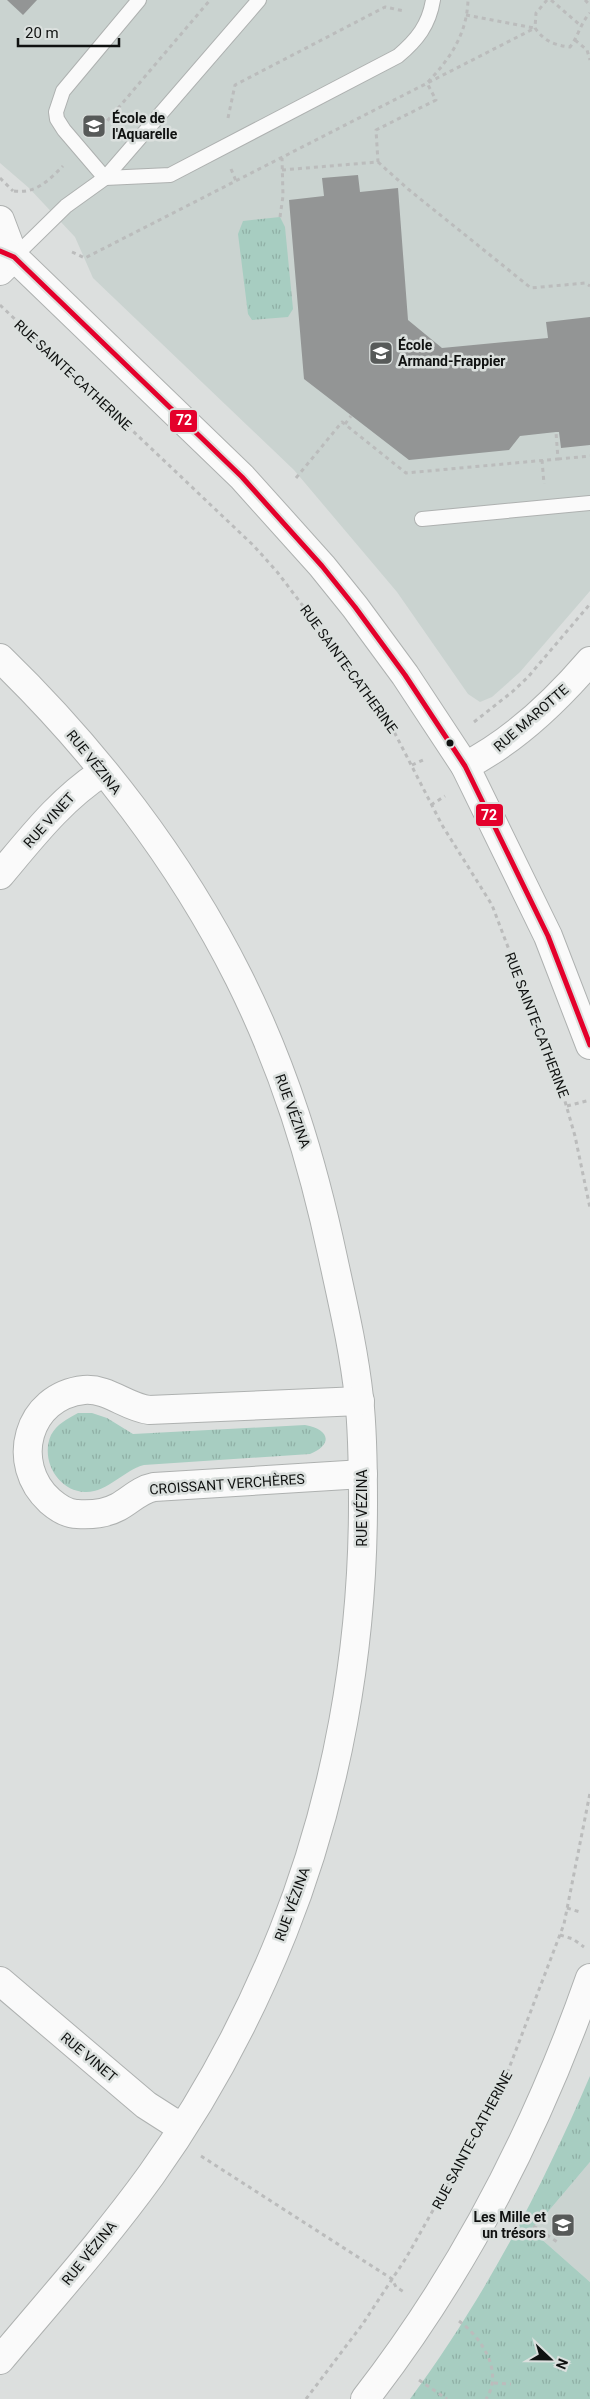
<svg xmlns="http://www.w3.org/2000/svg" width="590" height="2399" viewBox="0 0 590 2399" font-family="Roboto,sans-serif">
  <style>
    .built { fill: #cad3d0 }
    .grass { fill: url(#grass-tufts) }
    .building { fill: #939595 }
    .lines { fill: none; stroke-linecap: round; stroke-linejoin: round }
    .service-casing { stroke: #aeb1b0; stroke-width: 16 }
    .minor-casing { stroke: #aeb1b0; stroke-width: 30 }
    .tertiary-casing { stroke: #aeb1b0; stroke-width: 30 }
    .path { stroke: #bbbcbc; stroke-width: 3; stroke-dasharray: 4 4; stroke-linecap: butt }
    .service { stroke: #fafafa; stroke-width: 14 }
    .minor { stroke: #fafafa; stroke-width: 28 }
    .tertiary { stroke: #fafafa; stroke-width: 28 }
    .bus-1-casing { stroke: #dbe0de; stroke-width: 9 }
    .bus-1 { stroke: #e4002b; stroke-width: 5 }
    .bus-dot { fill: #101211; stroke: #dbe0de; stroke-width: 2 }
    .labels { text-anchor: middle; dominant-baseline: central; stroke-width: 5; stroke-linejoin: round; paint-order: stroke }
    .poi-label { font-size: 14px; font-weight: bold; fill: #101211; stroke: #dbe0de; text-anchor: start }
    .street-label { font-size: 14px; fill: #101211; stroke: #dbe0de }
    .line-badge { stroke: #dbe0de; stroke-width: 2 }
    .badge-label { font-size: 14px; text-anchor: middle; font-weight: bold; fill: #fff }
  </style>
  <defs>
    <pattern id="grass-tufts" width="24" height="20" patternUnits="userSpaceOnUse" patternTransform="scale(1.25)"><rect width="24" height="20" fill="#a7cdc1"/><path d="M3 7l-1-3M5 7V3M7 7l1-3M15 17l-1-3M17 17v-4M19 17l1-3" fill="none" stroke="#8fafa5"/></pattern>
  </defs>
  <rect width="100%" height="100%" fill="#dcdfde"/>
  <g class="built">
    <polygon points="0,0 590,0 590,591 520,672 492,697 480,702 468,694 397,592 294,470 93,278 75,237 29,188 0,163"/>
    <polygon points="590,2162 590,2282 530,2229 541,2220"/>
  </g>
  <g class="grass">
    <polygon points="280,217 285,227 293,309 288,317 252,320 248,314 238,234 243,221"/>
    <path d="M78 1413H92L107 1418 133 1434 305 1425C329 1429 334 1444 310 1454L144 1465C124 1470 107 1493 85 1492 58 1491 40 1460 51 1435 57 1424 67 1419 78 1413Z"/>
    <path d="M590 2076V2162L541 2220 530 2229 590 2282V2399H410C484 2299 541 2190 590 2076Z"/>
  </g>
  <g class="building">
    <polygon points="7,0 37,0 23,15"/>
    <polygon points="358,175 360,192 398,188 408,320 442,348 548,338 546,322 590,317 590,445 561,448 559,432 556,432 520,436 509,450 409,460 304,379 289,200 324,196 322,178"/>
  </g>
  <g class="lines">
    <g class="service-casing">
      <g id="service">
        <path d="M105 178 170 175 398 56C417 40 429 25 433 0"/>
        <polyline points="105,178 64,130 57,119 56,112 63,91 139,0"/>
        <polyline points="14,257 66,206 105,178 259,0"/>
        <polyline points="422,519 590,503"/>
      </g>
    </g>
    <g class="minor-casing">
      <g id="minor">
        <polyline points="0,271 14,257"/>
        <path d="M0 658C95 750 180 860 239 978 284 1068 312 1159 333 1258 343 1304 354 1351 359 1398 363 1433 363 1469 363 1503 363 1649 337 1797 283 1932 249 2017 204 2101 151 2175 104 2240 51 2299 0 2360"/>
        <path d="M465 766C514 741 554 703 590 661"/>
        <path d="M0 875C32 837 61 799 103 772"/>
        <path d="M360 1401 149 1410C126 1407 108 1388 84 1390 27 1396 9 1464 50 1501 57 1507 68 1514 77 1514 91 1515 105 1514 118 1507 131 1500 139 1490 154 1487L363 1474"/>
        <polyline points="0,1981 146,2105 171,2121 183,2126"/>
      </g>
    </g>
    <g class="tertiary-casing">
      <g id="tertiary">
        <polyline points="0,220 14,257"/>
        <polyline points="0,251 14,257 242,477 322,566 355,607 405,675 465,766 548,936 590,1045"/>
        <path d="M365 2399C463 2273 537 2129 590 1978"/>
      </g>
    </g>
    <g class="path">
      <path d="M547 0 536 13 535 28C544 41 554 45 570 47 579 35 580 24 590 13"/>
      <polyline points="551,0 580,25"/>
      <polyline points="585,0 590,5"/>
      <polyline points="466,15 534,28"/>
      <polyline points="575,40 587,50 590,60"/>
      <polyline points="228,118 235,85 385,7 404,11"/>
      <polyline points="97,133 210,0"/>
      <polyline points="378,162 408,189 531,288 585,283 590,286"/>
      <polyline points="231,169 236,181"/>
      <path d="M282 170 378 162 376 130 436 100 427 83C450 59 467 34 468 0"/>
      <polyline points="0,178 13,191"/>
      <path d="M14 191C36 194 49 180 63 166"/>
      <polyline points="280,217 283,196 282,158"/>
      <polyline points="72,252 85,258 535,28"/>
      <polyline points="0,305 254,546 278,573 385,714 442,825 492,905 560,1084 575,1136 590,1208"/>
      <polyline points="345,424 351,416"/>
      <polyline points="558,459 590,456"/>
      <polyline points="542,460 544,484"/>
      <polyline points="296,478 342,422 406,473 558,459 556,432"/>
      <polyline points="474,722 512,692 528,677 590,604"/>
      <polyline points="412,765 423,760"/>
      <polyline points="431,805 445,796"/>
      <polyline points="567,1106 590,1100"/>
      <polyline points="567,1908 580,1912"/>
      <polyline points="560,1935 573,1939 584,1947"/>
      <polyline points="201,2156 392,2279 396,2287 404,2292"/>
      <polyline points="520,2217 559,2243"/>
      <path d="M459 2321C482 2338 504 2372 486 2399"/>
      <polyline points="419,2380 447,2399"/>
      <polyline points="494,2383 511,2384"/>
      <polyline points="306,2399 362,2325 406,2258 500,2092 564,1924 590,1793"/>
    </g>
    <use href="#service" class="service"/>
    <use href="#minor" class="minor"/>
    <use href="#tertiary" class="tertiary"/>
    <g class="bus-1-casing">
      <polyline id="bus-1" points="0,251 14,257 242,477 322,566 355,607 405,675 465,766 548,936 590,1045"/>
    </g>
    <use href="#bus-1" class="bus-1"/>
  </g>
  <defs>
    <g id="school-square" transform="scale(1.25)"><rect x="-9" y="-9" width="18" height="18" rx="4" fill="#575a59" stroke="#dbe0de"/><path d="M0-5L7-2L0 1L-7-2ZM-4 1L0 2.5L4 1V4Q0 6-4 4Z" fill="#fff"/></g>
  </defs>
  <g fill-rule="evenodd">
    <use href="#school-square" x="94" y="126"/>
    <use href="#school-square" x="381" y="353"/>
    <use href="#school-square" x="563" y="2225"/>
  </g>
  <circle class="bus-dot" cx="450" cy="743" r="4.5"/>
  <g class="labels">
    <g class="poi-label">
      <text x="112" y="118">École de<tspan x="112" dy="16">l'Aquarelle</tspan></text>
      <text x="398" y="345">École<tspan x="398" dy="16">Armand-Frappier</tspan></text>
      <text x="546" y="2217" text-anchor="end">Les Mille et<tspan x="546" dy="16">un trésors</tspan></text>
    </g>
    <g class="street-label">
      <text transform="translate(73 375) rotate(43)">RUE SAINTE-CATHERINE</text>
      <text transform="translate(349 669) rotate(54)">RUE SAINTE-CATHERINE</text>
      <text transform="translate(531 718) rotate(-41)">RUE MAROTTE</text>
      <text transform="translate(94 762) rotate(51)">RUE VÉZINA</text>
      <text transform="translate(49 820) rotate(-48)">RUE VINET</text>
      <text transform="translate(537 1025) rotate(69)">RUE SAINTE-CATHERINE</text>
      <text transform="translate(293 1111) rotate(70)">RUE VÉZINA</text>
      <text transform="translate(227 1484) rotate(-4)">CROISSANT VERCHÈRES</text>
      <text transform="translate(362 1508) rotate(-90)">RUE VÉZINA</text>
      <text transform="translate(292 1904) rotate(-70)">RUE VÉZINA</text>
      <text transform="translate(89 2057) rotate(40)">RUE VINET</text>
      <text transform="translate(472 2140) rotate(-62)">RUE SAINTE-CATHERINE</text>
      <text transform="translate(89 2253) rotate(-51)">RUE VÉZINA</text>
    </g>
  </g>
  <g class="line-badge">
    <rect x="169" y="409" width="29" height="24" rx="5" fill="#e4002b"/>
    <rect x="475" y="803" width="29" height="24" rx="5" fill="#e4002b"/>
  </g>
  <g class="badge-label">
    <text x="184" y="425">72</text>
    <text x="489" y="820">72</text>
  </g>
  <g transform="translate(550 2359) rotate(112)" stroke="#dbe0de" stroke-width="4" paint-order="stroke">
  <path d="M0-4L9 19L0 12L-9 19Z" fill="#101211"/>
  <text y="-8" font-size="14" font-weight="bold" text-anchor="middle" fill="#101211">N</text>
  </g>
  <path d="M18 38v8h101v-8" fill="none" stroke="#101211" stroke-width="2.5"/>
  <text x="25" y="38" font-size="15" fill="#101211" stroke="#dbe0de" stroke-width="4" paint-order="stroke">20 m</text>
</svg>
